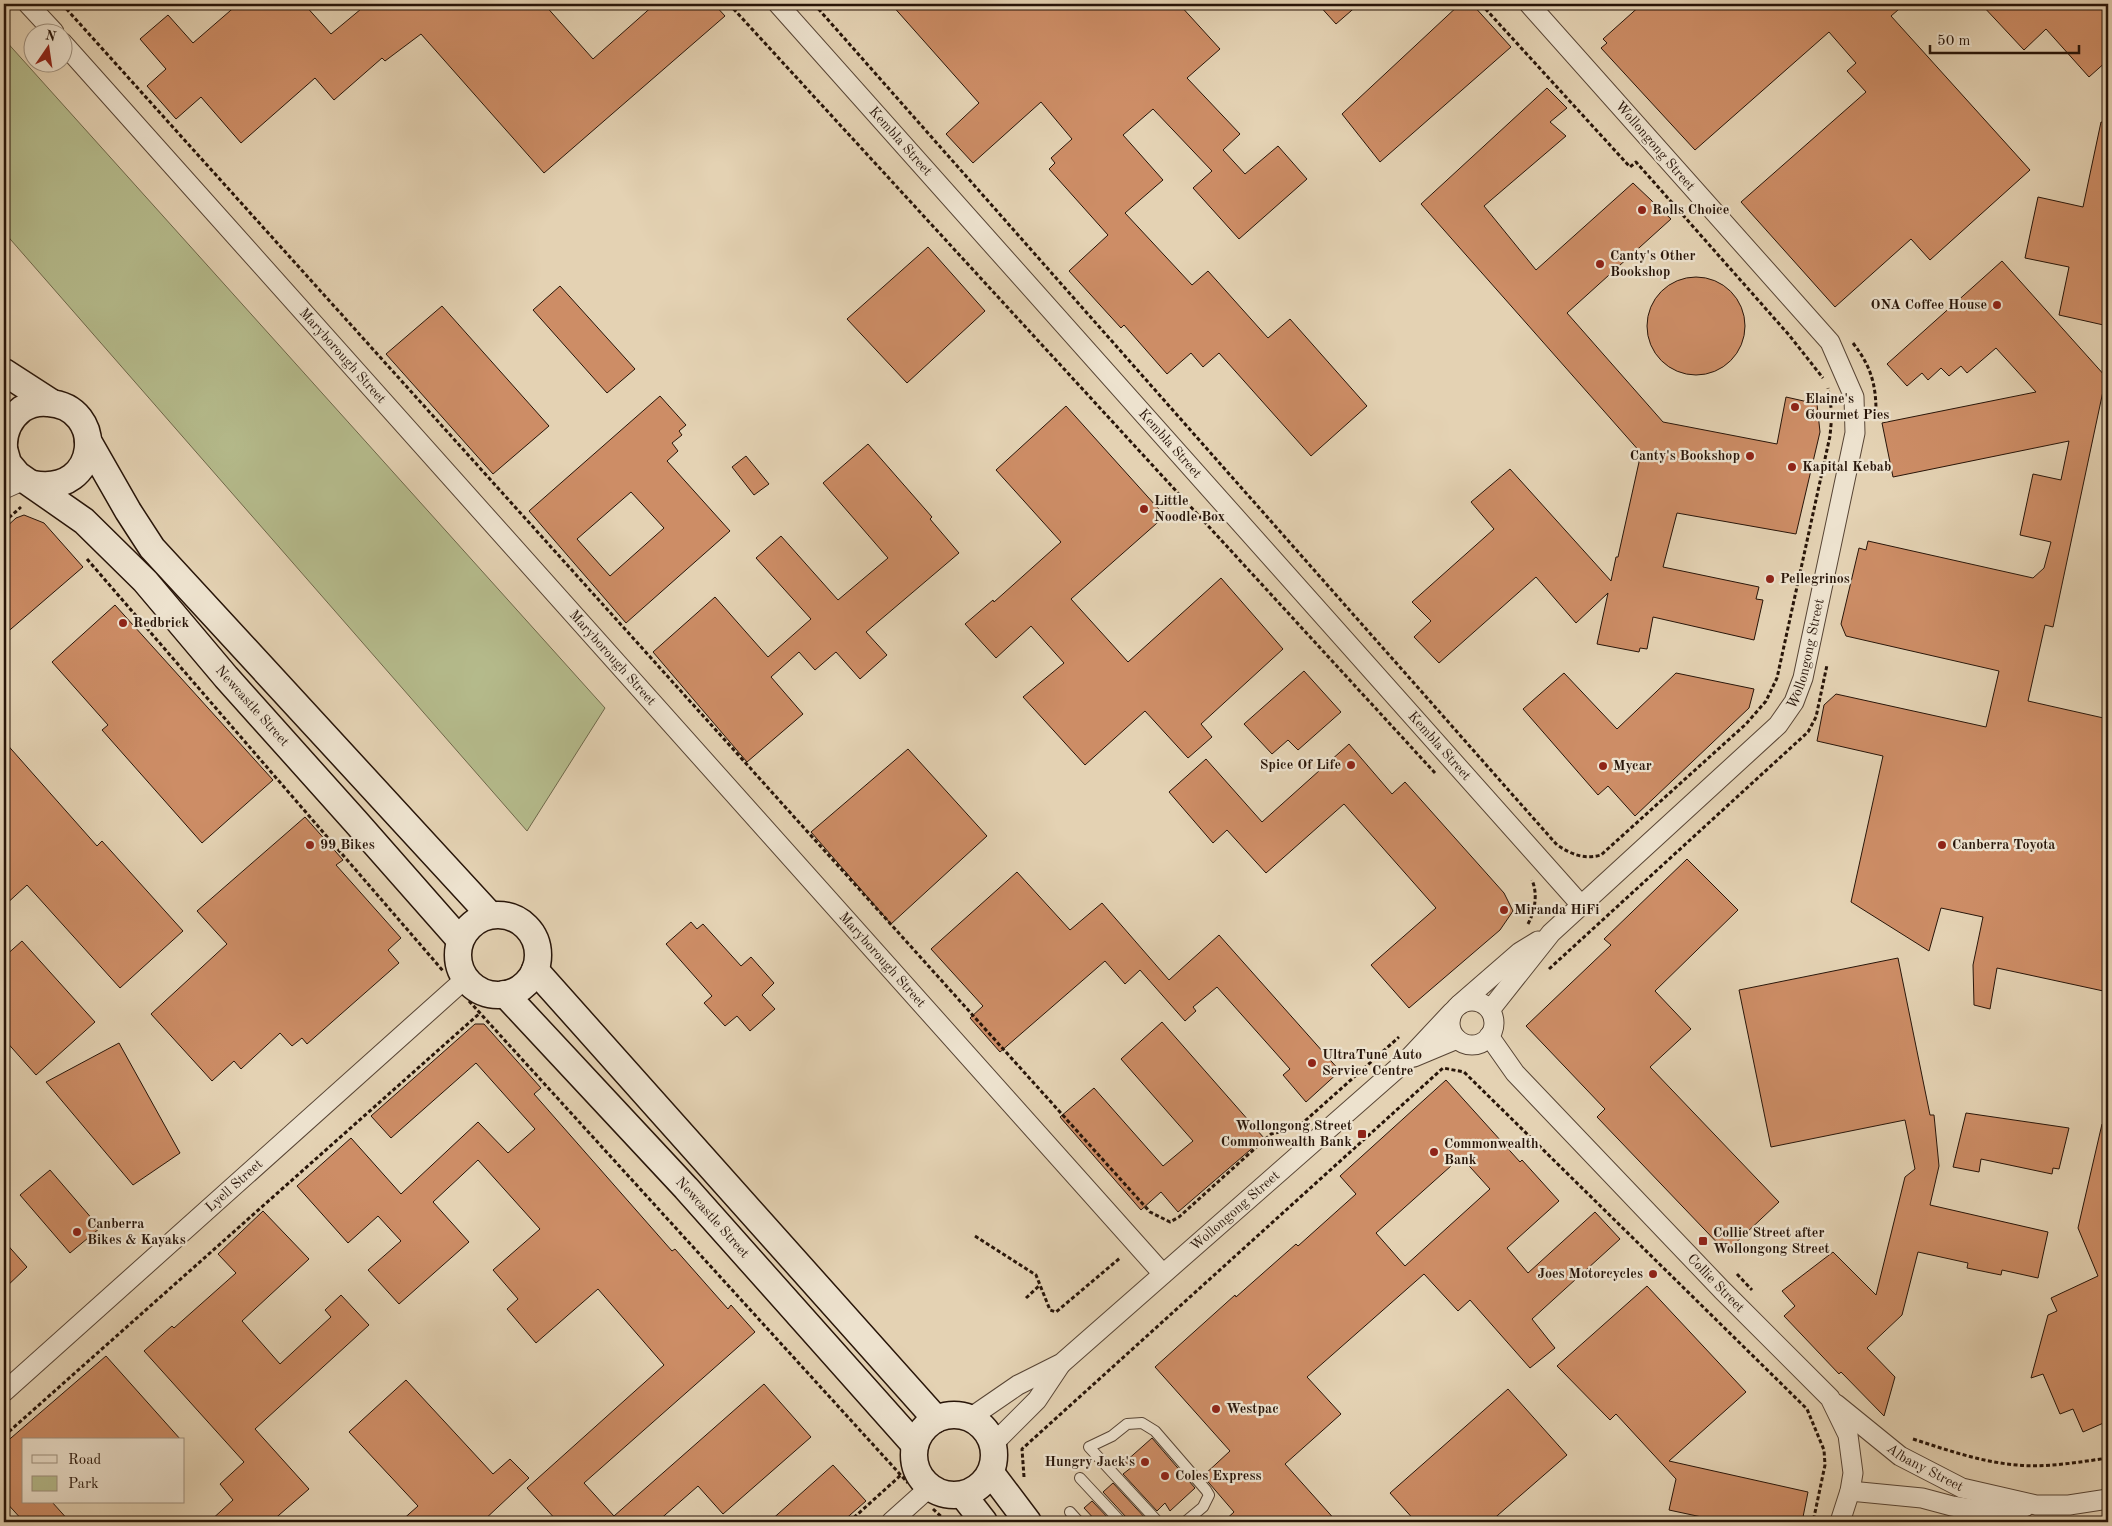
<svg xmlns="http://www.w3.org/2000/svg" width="2112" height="1526" viewBox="0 0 2112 1526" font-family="'Old Standard TT',serif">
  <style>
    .green { fill: #b5bb8c; stroke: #6e684a }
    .building { fill: #cd8d66; stroke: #281509; fill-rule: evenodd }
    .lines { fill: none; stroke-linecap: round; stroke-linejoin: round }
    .service-casing { stroke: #574434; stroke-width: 12 }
    .minor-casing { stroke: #574434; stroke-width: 21 }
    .secondary-casing { stroke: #281509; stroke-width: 29 }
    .path { stroke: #281509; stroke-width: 3; stroke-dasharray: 4 2.5; stroke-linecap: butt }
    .service { stroke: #ede2ce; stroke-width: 10 }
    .minor { stroke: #ede2ce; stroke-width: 19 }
    .secondary { stroke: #ede2ce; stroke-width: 26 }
    .poi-dot { fill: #8f2418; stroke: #ede2ce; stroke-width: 2 }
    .labels { text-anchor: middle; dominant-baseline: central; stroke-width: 4.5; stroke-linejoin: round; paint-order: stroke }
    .street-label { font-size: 14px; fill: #281509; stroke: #ede2ce }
    .poi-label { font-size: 14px; font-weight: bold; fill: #281509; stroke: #ede2ce; text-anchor: start }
  </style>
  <rect width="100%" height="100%" fill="#e4d2b3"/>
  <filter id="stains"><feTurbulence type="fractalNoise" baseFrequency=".004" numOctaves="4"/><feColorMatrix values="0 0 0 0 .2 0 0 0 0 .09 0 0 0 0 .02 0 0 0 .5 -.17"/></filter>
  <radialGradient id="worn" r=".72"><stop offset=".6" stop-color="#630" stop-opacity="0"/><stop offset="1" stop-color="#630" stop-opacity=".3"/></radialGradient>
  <polygon class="green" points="4,39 605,708 527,831 4,232"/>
  <g class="building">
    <polygon points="238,4 304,4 331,34 367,4 544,4 593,59 655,4 714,4 725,16 544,173 421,34 385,61 382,58 334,100 315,78 241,143 201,97 176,119 147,86 166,69 140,39 168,15 193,43"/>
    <polygon points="891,4 1179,4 1220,49 1187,78 1240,134 1223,150 1245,174 1278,146 1307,179 1239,239 1193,188 1212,171 1153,109 1123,135 1163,180 1125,213 1192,285 1208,271 1268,338 1290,319 1367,406 1311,456 1219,353 1203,367 1191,353 1167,374 1124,325 1121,328 1069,271 1108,235 1049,169 1055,163 1051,158 1072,139 1041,102 973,163 946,134 979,103"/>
    <polygon points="1318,4 1359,4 1336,24"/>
    <polygon points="1460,4 1472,4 1511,47 1380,162 1342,114"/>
    <polygon points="1642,4 1905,4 1891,16 2030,170 1930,260 1911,239 1835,307 1741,202 1866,92 1847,71 1856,63 1829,32 1695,150 1601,48 1607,43 1603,39"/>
    <polygon points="1981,4 2108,4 2108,60 2089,77 2046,29 2024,50"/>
    <polygon points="1547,88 1567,108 1550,122 1566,136 1484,206 1536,270 1633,183 1671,219 1567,313 1663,422 1777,444 1786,397 1817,404 1820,432 1796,534 1677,513 1663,567 1759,587 1756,599 1763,600 1754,640 1653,617 1647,649 1640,648 1639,652 1597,644 1608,593 1576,623 1536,577 1439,663 1414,637 1431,621 1412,602 1494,529 1471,502 1510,469 1611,581 1616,557 1618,557 1641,453 1421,204"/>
    <polygon points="2101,122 2108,123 2108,326 2059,315 2069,267 2025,258 2038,197 2083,207"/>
    <polygon points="928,247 985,311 907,383 847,319"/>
    <polygon points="2002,261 2106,377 2053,627 2045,625 2028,701 2108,719 2108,992 1997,968 1990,1009 1974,1005 1973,965 1983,917 1941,908 1929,951 1851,902 1883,756 1817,741 1824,705 1836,694 1986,727 1999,671 1846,636 1841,624 1859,548 1866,550 1868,541 2033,578 2044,568 2051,542 2020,535 2033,474 2061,480 2069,441 1893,477 1882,423 2036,392 1996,348 1967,373 1961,366 1949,376 1941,368 1928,380 1922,373 1907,386 1887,364"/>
    <circle cx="1696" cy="326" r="49"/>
    <polygon points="560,286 635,369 607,393 533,310"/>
    <polygon points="442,306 549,426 493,474 386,354"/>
    <path d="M660 396 686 425 679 431 682 435 672 443 678 451 667 461 730 531 626 623 529 511ZM631 492 664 528 610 576 577 539Z"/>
    <polygon points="1066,406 1165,516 1071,599 1128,662 1221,578 1283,649 1201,724 1212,737 1188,758 1145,711 1085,765 1023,697 1064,663 1031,626 996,658 965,624 993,600 994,602 1061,542 996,470"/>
    <polygon points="868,444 932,517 930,519 959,553 866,632 887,655 860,679 836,652 815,670 799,652 771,677 803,714 747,762 653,652 715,597 768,657 811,619 756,558 781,536 838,600 888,558 823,483"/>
    <polygon points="746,456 769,484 754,495 732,467"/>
    <polygon points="24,515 44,523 83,567 4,635 4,529 16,518"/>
    <polygon points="115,605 273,780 202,843 102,730 108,725 52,662"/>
    <polygon points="1304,671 1341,712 1298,750 1288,740 1272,754 1244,724"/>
    <polygon points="1564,673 1617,729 1676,673 1754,689 1749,708 1635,816 1608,786 1598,795 1523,709"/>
    <polygon points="4,741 97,846 102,841 183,931 120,988 27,885 4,906"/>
    <polygon points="1349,744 1392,794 1405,782 1504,893 1513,911 1500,930 1409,1008 1371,965 1436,908 1344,804 1266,873 1227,830 1213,843 1169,792 1206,759 1262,822"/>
    <polygon points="908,749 987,836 891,924 811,832"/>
    <polygon points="305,817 343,860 336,865 401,938 388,950 399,963 307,1044 302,1038 292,1046 280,1033 241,1069 234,1061 212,1081 151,1014 227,944 197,911"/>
    <polygon points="1687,859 1738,910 1655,991 1691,1029 1650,1067 1779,1202 1726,1252 1597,1117 1605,1109 1526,1026 1611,945 1604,939"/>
    <polygon points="1017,872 1070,930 1102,903 1169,980 1219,935 1340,1071 1306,1102 1283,1075 1290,1069 1217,987 1193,1007 1196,1011 1185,1021 1140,970 1125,984 1105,961 1000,1052 970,1018 983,1006 931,949"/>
    <polygon points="691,922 697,929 703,924 741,966 751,957 774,983 762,995 775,1009 750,1031 737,1016 725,1026 704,1003 712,996 666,944"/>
    <polygon points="22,941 95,1022 36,1075 4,1039 4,957"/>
    <polygon points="1898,958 1930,1115 1934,1115 1939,1166 1930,1205 2048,1232 2038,1278 2002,1270 2001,1275 1967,1268 1968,1263 1918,1252 1902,1315 1867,1348 1895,1377 1884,1416 1841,1372 1839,1374 1784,1316 1795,1306 1782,1291 1833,1252 1876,1295 1905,1177 1915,1169 1905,1120 1771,1147 1739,990"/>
    <polygon points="1162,1022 1264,1138 1178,1212 1161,1192 1141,1210 1060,1117 1094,1088 1163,1166 1193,1141 1121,1059"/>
    <polygon points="475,1024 484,1024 541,1088 534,1094 672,1251 675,1249 728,1309 731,1305 755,1332 584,1483 614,1516 764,1384 811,1437 723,1514 698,1486 657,1522 558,1522 527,1488 664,1365 598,1289 536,1343 507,1309 518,1299 493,1270 540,1229 478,1160 433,1202 469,1242 399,1304 368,1270 401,1241 378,1216 348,1243 297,1186 351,1138 401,1194 478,1122 508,1153 535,1129 476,1063 391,1138 371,1116"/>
    <polygon points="119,1043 180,1153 133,1185 46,1082"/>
    <path d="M1446 1080 1520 1162 1522 1160 1559 1201 1507 1248 1528 1273 1595 1212 1620 1239 1532 1319 1555 1348 1530 1368 1470 1300 1458 1311 1424 1274 1307 1377 1341 1414 1285 1464 1337 1522H1223L1234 1512 1203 1476 1230 1451 1155 1367 1235 1295 1236 1297 1296 1244 1298 1246 1356 1194 1340 1176ZM1461 1157 1490 1189 1405 1266 1376 1233Z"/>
    <polygon points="1966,1113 2069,1128 2059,1169 2053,1168 2052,1174 1981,1159 1979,1172 1953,1167"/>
    <polygon points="2102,1124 2108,1125 2108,1421 2083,1432 2073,1409 2060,1414 2043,1374 2031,1378 2048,1315 2057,1311 2051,1298 2098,1276 2078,1228"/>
    <polygon points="50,1170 100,1228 70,1253 20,1195"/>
    <polygon points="263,1211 309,1259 242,1321 280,1364 331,1317 325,1310 341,1295 369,1325 255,1429 309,1489 271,1522 209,1522 233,1500 220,1484 244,1462 144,1351 172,1326 174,1328 236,1273 218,1254"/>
    <polygon points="4,1241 27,1267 4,1289"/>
    <polygon points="1647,1286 1746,1392 1669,1461 1808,1492 1802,1522 1725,1522 1669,1510 1676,1479 1616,1414 1610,1420 1557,1366"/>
    <polygon points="106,1356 181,1440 24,1440 24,1502 52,1502 70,1522 24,1522 4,1500 4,1444"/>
    <polygon points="406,1380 493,1474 510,1459 529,1478 482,1522 400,1522 418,1506 349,1432"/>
    <polygon points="1508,1389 1567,1455 1490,1522 1416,1522 1390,1493"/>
    <polygon points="1152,1438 1195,1488 1170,1511 1165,1503 1157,1511 1123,1474 1132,1467 1125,1462"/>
    <polygon points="833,1465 866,1501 842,1522 769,1522"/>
    <polygon points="1113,1483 1147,1520 1144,1522 1128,1522 1126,1517 1103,1492"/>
    <polygon points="1092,1501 1112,1522 1097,1522 1084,1508"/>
  </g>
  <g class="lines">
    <g class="service-casing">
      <g id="service">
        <polyline points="1080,1478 1121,1522"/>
        <polyline points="1070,1512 1079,1522"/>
        <polyline points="1158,1522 1089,1447 1112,1436 1127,1424 1142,1423 1155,1431 1206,1490 1209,1495 1203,1507 1185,1522"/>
      </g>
    </g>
    <g class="minor-casing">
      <g id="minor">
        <polyline points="28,4 54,32"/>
        <path id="s1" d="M778 4 1581 905"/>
        <path id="s2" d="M62 42 1163 1274"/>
        <polyline points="4,489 24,480"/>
        <circle cx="1472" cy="1023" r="22"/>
        <polyline points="1459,1005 1520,952 1538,941"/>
        <path id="s3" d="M1490 1010 1551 933 1778 725 1794 702 1803 678 1855 433 1854 397 1830 342 1529 4"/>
        <path id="s4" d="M1489 1036 1515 1073 1722 1290 1830 1398 1848 1435 1853 1473 1850 1491 1840 1522"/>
        <polyline points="1414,1057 1457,1039"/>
        <path id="s5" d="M4 1392 465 979"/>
        <path id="s6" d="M1836 1404 1900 1456 1962 1488 2036 1505H2069L2108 1499"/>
        <path id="s7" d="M970 1418 1018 1385 1062 1363 1408 1059 1452 1012"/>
        <polyline points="993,1444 1037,1400 1061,1364"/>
        <polyline points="1850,1491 1922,1498 1952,1506 1984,1511 2025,1507"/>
        <polyline points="891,1522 930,1487"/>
      </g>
    </g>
    <g class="secondary-casing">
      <g id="secondary">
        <polyline points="4,372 52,403"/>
        <polyline points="88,441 128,511 152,548 490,915"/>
        <path id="s8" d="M4 449 8 463 18 475 84 521 145 581 226 677 356 822 460 940"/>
        <path d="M4 449C3 433 9 419 22 409 30 404 39 402 48 403 106 406 101 496 33 484"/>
        <circle cx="498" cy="955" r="40"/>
        <polyline points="535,970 936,1419"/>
        <path id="s9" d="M505 994 686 1188 915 1445"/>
        <circle cx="954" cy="1455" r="40"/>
        <polyline points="991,1473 1028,1522"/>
        <polyline points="963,1495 984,1522"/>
      </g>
    </g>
    <g class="path">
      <polyline points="62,4 1150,1212 1170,1222 1179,1217 1271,1134 1297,1128 1399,1037"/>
      <polyline points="729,4 1435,773"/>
      <path d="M814 4 1557 845C1571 854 1584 860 1601 855L1746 724 1766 701 1777 678 1830 436 1832 414 1828 388"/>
      <polyline points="1481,4 1630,167 1636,162 1789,335 1823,378"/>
      <path d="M1853 343C1870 365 1876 383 1876 411"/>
      <polyline points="4,522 21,507"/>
      <polyline points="87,559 444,972"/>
      <path d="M1528 924C1535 911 1538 894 1532 880"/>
      <polyline points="1549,969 1808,732 1816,717 1827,665"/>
      <polyline points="469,1001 908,1483"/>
      <polyline points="975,1236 1036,1275 1050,1310 1056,1312 1120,1258"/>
      <polyline points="1737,1274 1752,1290"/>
      <polyline points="1026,1298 1040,1285"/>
      <polyline points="4,1436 480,1013"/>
      <path d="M1913 1439C1947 1450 1981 1462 2017 1465 2047 1468 2079 1462 2108 1458"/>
      <polyline points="1024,1477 1022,1449 1443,1068 1464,1072 1807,1409 1824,1450 1825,1465 1813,1522"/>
      <polyline points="933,1509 947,1522"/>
      <polyline points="849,1522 901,1475"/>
      <polyline points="1894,1522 1916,1522"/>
    </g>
    <use href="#service" class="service"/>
    <use href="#minor" class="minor"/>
    <use href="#secondary" class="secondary"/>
  </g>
  <g class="poi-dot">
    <circle cx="1642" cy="210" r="5"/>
    <circle cx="1600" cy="264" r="5"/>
    <circle cx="1997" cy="305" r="5"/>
    <circle cx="1795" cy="407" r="5"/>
    <circle cx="1750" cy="456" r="5"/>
    <circle cx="1792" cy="467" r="5"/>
    <circle cx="1144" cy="509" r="5"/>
    <circle cx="1770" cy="579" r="5"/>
    <circle cx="123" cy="623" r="5"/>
    <circle cx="1351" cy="765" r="5"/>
    <circle cx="1603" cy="766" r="5"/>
    <circle cx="310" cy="845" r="5"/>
    <circle cx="1942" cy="845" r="5"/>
    <circle cx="1504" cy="910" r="5"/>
    <circle cx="1312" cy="1063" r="5"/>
    <rect x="1357" y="1129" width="10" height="10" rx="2.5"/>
    <circle cx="1434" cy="1152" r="5"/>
    <circle cx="77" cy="1232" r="5"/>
    <rect x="1698" y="1236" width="10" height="10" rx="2.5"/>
    <circle cx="1653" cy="1274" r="5"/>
    <circle cx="1216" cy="1409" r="5"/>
    <circle cx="1145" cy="1462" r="5"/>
    <circle cx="1165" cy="1476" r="5"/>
  </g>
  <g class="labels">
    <g class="street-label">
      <text stroke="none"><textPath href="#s1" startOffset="184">Kembla Street</textPath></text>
      <text transform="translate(1655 146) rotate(49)">Wollongong Street</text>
      <text stroke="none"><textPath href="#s2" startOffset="421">Maryborough Street</textPath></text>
      <text stroke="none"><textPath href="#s1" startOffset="589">Kembla Street</textPath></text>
      <text stroke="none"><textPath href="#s3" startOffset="484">Wollongong Street</textPath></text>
      <text stroke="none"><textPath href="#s2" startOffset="826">Maryborough Street</textPath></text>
      <text stroke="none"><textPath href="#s8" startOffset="361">Newcastle Street</textPath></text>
      <text stroke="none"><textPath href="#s1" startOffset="994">Kembla Street</textPath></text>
      <text stroke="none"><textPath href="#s2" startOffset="1231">Maryborough Street</textPath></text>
      <text stroke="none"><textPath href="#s5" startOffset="309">Lyell Street</textPath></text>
      <text stroke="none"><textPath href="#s7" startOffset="338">Wollongong Street</textPath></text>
      <text stroke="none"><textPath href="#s9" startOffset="305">Newcastle Street</textPath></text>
      <text stroke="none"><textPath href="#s4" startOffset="336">Collie Street</textPath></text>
      <text stroke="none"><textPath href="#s6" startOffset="110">Albany Street</textPath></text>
    </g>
    <g class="poi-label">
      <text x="1652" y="210">Rolls Choice</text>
      <text x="1610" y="256">Canty's Other<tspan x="1610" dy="16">Bookshop</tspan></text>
      <text x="1987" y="305" text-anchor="end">ONA Coffee House</text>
      <text x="1805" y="399">Elaine's<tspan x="1805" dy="16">Gourmet Pies</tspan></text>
      <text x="1740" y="456" text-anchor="end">Canty's Bookshop</text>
      <text x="1802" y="467">Kapital Kebab</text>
      <text x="1154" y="501">Little<tspan x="1154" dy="16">Noodle Box</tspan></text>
      <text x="1780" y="579">Pellegrinos</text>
      <text x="133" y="623">Redbrick</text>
      <text x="1341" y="765" text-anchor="end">Spice Of Life</text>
      <text x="1613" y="766">Mycar</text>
      <text x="320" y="845">99 Bikes</text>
      <text x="1952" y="845">Canberra Toyota</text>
      <text x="1514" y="910">Miranda HiFi</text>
      <text x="1322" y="1055">UltraTune Auto<tspan x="1322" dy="16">Service Centre</tspan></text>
      <text x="1352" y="1126" text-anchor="end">Wollongong Street<tspan x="1352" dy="16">Commonwealth Bank</tspan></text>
      <text x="1444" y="1144">Commonwealth<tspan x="1444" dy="16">Bank</tspan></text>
      <text x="87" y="1224">Canberra<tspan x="87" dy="16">Bikes &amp; Kayaks</tspan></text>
      <text x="1713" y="1233">Collie Street after<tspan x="1713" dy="16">Wollongong Street</tspan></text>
      <text x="1643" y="1274" text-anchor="end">Joes Motorcycles</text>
      <text x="1226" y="1409">Westpac</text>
      <text x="1135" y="1462" text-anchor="end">Hungry Jack's</text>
      <text x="1175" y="1476">Coles Express</text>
    </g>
  </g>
  <rect width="2112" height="1526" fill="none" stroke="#e4d2b3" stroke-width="20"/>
  <rect x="5" y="5" width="2102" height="1516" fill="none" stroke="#281509" stroke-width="2.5"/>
  <rect x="10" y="10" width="2092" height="1506" fill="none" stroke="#281509"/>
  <rect x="22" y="1438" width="162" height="65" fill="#ede2ce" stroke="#9e907f"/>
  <rect x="32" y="1455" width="25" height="8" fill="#ede2ce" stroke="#9e907f"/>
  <text x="68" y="1464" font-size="15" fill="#281509">Road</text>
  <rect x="32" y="1476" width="25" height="15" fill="#b5bb8c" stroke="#9e907f"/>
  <text x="68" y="1488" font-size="15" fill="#281509">Park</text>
  <g transform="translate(48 48) rotate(13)"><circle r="24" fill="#ede2ce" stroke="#9e907f"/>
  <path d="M0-4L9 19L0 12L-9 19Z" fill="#8f2418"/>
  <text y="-8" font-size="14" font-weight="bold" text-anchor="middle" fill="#281509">N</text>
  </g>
  <path d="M1930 45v8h149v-8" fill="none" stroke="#281509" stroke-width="2.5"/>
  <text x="1937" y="45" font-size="15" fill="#281509" stroke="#ede2ce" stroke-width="4" paint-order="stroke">50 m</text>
  <rect width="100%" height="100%" filter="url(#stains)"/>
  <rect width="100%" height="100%" fill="url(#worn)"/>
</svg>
